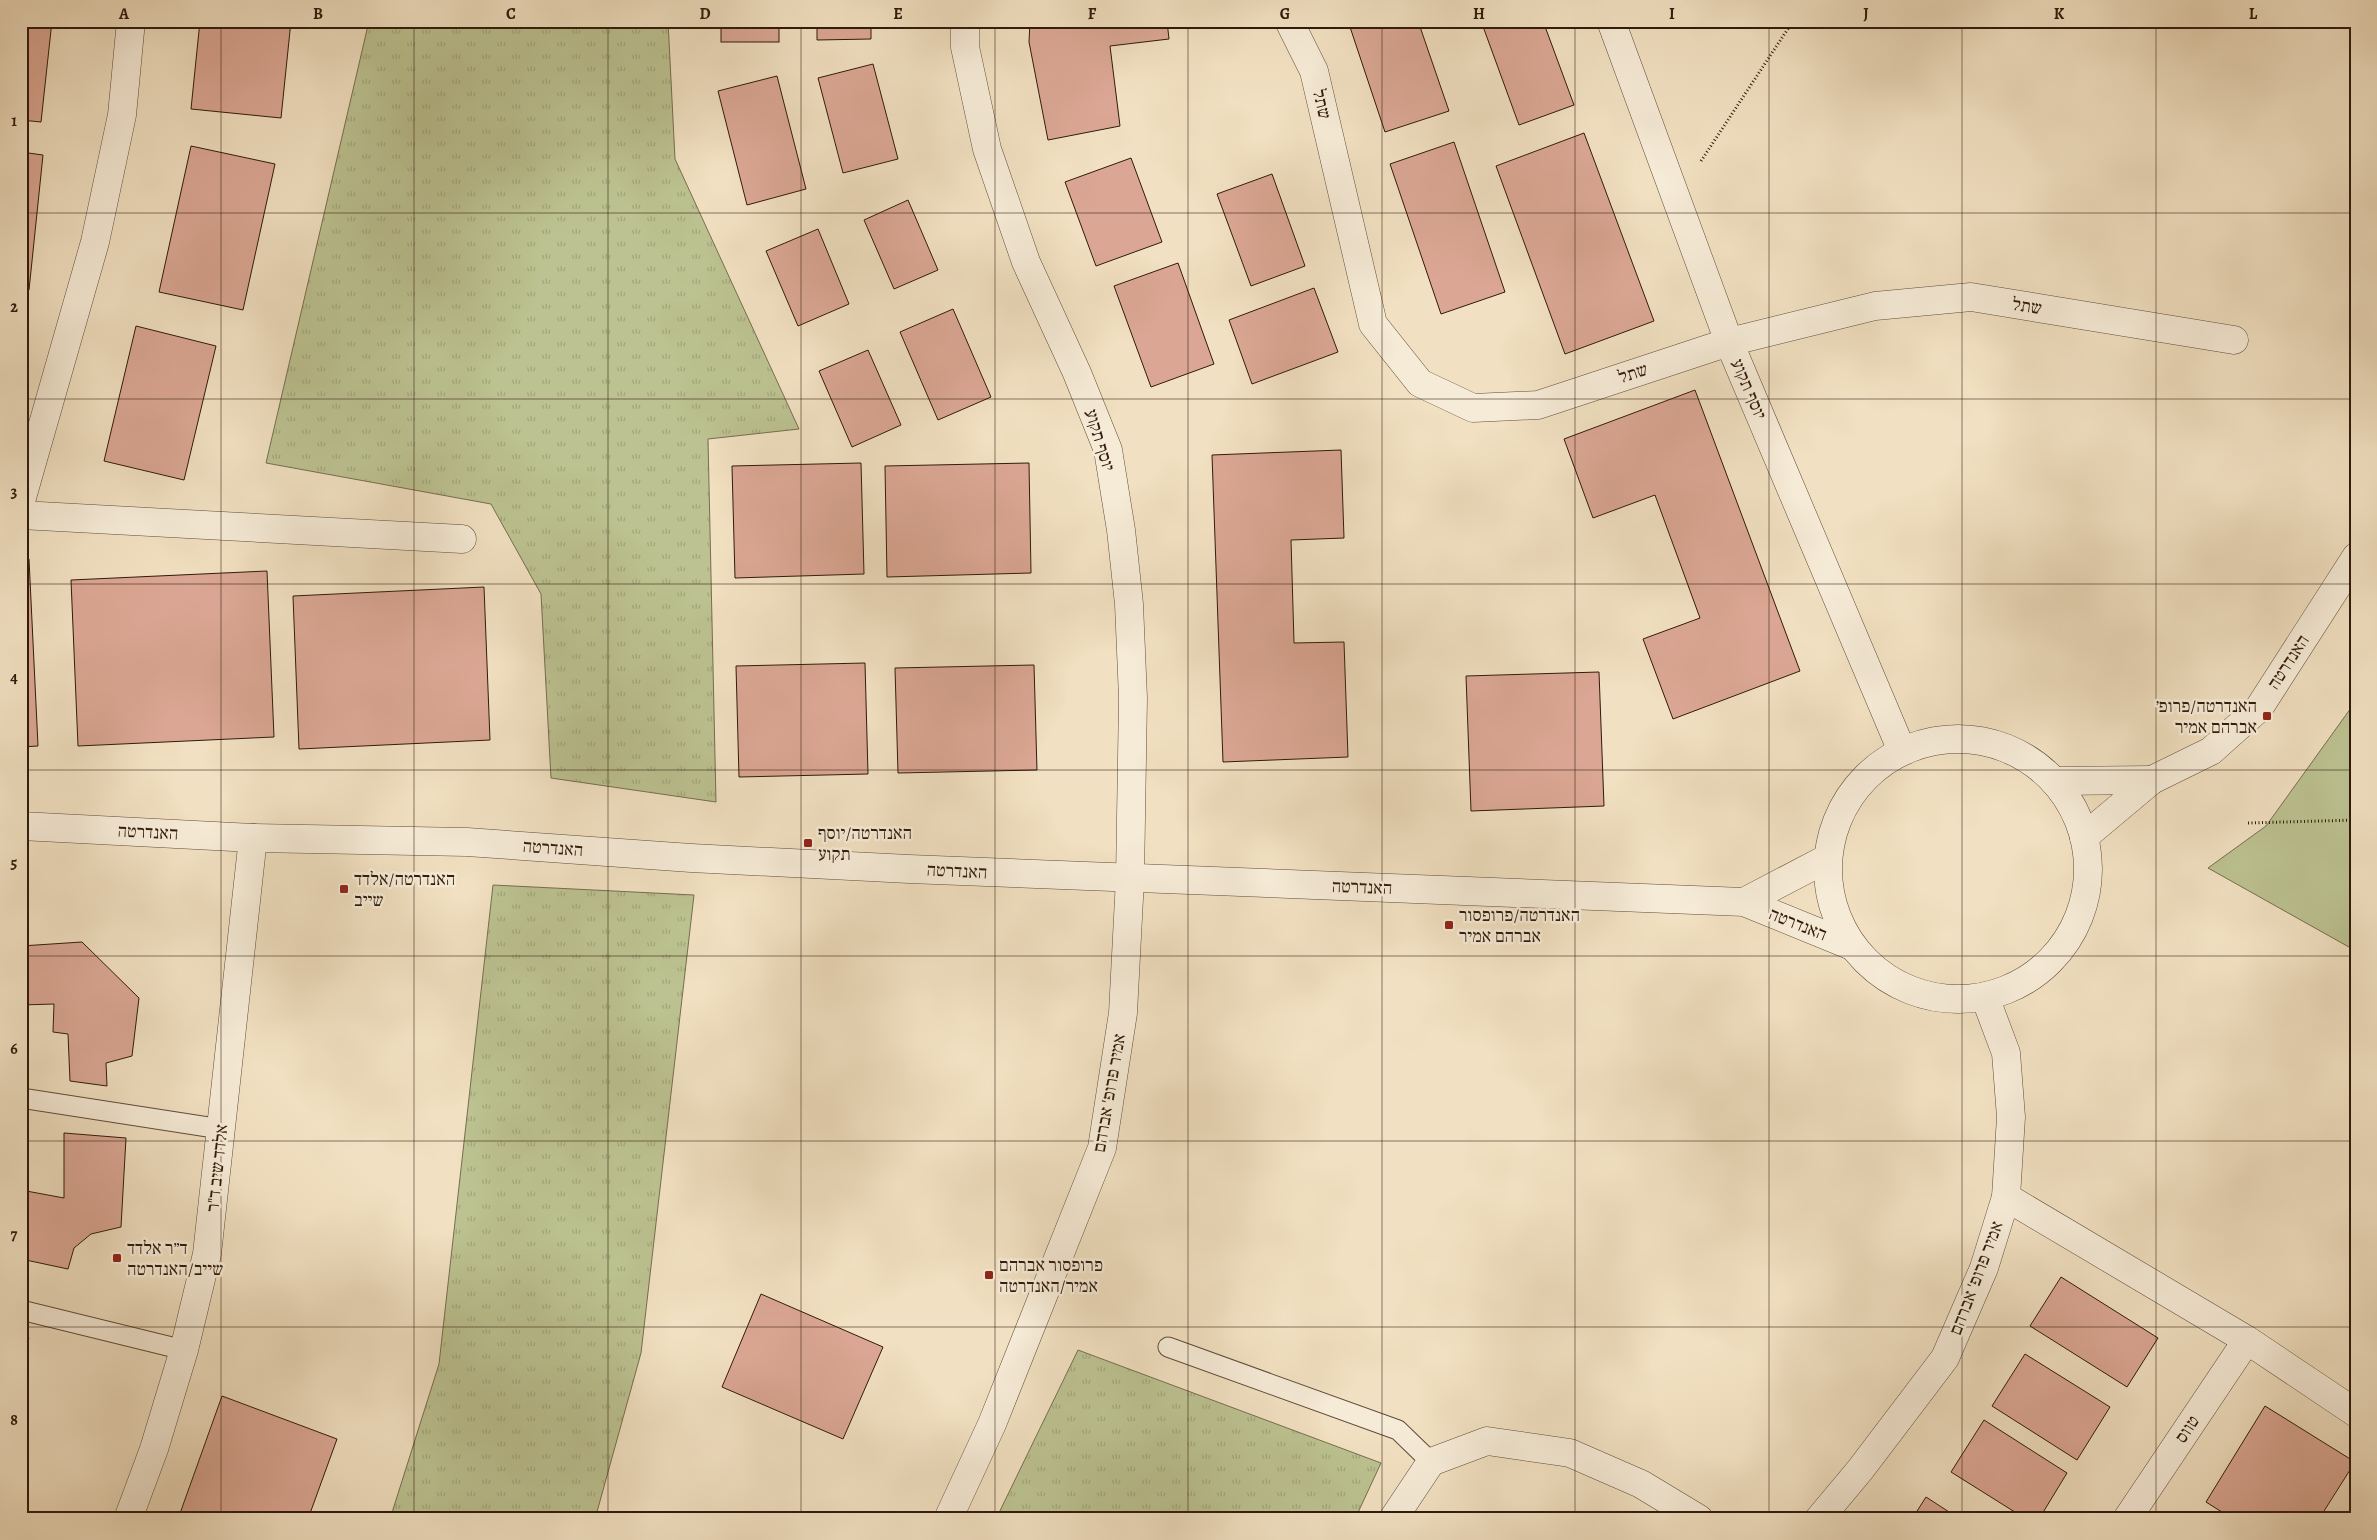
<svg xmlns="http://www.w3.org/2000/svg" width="2377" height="1540" viewBox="0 0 2377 1540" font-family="Alegreya,'Frank Ruhl Libre',serif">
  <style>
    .grass { fill: #bcc291; stroke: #766e4e }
    .park { fill: url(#park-tufts); stroke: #766e4e }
    .building { fill: #dba794; stroke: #301a0c }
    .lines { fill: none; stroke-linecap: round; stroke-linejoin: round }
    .service-casing { stroke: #604c39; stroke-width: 21 }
    .minor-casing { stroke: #604c39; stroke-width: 29 }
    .tertiary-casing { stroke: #604c39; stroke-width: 29 }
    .path { stroke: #301a0c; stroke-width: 3; stroke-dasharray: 1 2.5; stroke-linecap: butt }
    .service { stroke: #f6ebd7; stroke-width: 19 }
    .minor { stroke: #f6ebd7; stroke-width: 28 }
    .tertiary { stroke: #f6ebd7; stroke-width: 28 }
    .grid { fill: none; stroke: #301a0c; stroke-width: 1; stroke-opacity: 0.55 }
    .poi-dot { fill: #8f2418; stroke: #f6ebd7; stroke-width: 2 }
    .labels { text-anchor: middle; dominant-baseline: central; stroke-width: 5; stroke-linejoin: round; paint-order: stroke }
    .street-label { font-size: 18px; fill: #301a0c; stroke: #f6ebd7 }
    .poi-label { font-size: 18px; fill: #301a0c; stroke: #f6ebd7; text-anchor: start }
    .neatline { fill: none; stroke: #301a0c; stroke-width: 2 }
    .grid-label { font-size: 16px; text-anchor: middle; font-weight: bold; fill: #301a0c }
  </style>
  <defs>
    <pattern id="park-tufts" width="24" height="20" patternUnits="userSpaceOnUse" patternTransform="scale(1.25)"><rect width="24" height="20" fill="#bcc291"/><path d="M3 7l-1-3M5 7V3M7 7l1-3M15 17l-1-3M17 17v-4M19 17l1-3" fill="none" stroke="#a2a67c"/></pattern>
  </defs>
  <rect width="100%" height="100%" fill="#f1e0c1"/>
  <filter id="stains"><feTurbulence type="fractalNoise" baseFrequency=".004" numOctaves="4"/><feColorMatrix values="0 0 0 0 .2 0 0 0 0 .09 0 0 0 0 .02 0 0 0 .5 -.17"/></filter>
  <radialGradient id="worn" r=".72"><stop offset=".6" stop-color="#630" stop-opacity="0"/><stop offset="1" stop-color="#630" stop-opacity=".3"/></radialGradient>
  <polygon class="grass" points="2356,701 2356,951 2208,868 2266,826"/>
  <g class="park">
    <polygon points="369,21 668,21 675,159 799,429 708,439 716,802 551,778 541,594 491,504 266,463"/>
    <polygon points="493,885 694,895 641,1353 595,1519 390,1519 439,1364"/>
    <polygon points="1078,1350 1381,1463 1355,1519 996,1519"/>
  </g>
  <g class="building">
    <polygon points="21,21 52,21 41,122 21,120"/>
    <polygon points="200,21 291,21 281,118 191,109"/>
    <rect x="721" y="21" width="58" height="21"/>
    <polygon points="817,21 871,21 871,39 817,40"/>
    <polygon points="1030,21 1167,21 1169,39 1110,46 1120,126 1048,140 1029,42"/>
    <polygon points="1348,21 1418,21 1449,111 1385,132"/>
    <polygon points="1481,21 1543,21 1574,105 1519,125"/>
    <polygon points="873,64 898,159 843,173 818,78"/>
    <polygon points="777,76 806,189 747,205 718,91"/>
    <polygon points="1584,133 1654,321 1565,354 1496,166"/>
    <polygon points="1454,142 1505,292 1441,314 1390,164"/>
    <polygon points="191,146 275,164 243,310 159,292"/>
    <polygon points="21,152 43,155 29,290 21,290"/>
    <polygon points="1131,158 1162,242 1096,266 1065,182"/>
    <polygon points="1272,174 1305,266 1251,286 1217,194"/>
    <polygon points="908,200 938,270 894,289 864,220"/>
    <polygon points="818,229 849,304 798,326 766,251"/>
    <polygon points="1178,263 1214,364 1151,387 1114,286"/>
    <polygon points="1314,288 1338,352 1252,384 1229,320"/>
    <polygon points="953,309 991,397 938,420 900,332"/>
    <polygon points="136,326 216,346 184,480 104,461"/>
    <polygon points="868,350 901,425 852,447 819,371"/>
    <polygon points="1695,390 1800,671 1673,719 1643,639 1700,618 1655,495 1593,518 1564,439"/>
    <polygon points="1341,450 1344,538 1291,540 1294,643 1344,642 1348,757 1223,762 1212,455"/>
    <polygon points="861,463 864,574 735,578 732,466"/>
    <polygon points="1029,463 1031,573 887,577 885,466"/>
    <polygon points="21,559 29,559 38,746 21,747"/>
    <polygon points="267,571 274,737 78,746 71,580"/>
    <polygon points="484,587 490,740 299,749 293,596"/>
    <polygon points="865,663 868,774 739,777 736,666"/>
    <polygon points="1034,665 1037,770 898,773 895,668"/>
    <polygon points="1599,672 1604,806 1471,811 1466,676"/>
    <polygon points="82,942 139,998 132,1056 106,1063 107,1086 70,1081 68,1034 53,1032 54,1004 21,1005 21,946"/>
    <polygon points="64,1133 126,1138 121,1227 91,1234 74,1248 68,1269 21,1259 21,1190 64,1198"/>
    <polygon points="2061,1277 2158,1338 2127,1387 2030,1326"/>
    <polygon points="761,1294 883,1347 843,1439 722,1387"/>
    <polygon points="21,1335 29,1338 21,1359"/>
    <polygon points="2025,1354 2110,1407 2077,1460 1992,1406"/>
    <polygon points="222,1396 337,1439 308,1519 178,1519"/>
    <polygon points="2265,1406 2355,1462 2319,1519 2233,1519 2206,1502"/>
    <polygon points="1984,1420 2067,1473 2039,1519 2026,1519 1951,1472"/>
    <polygon points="1926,1497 1960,1519 1912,1519"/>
    <polygon points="1554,1514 1578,1519 1553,1519"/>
  </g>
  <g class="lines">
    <g class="service-casing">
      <g id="service">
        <polyline points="21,1098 221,1129"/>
        <polyline points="21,1310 184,1350"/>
        <polyline points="1168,1347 1398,1430 1431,1462"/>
      </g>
    </g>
    <g class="minor-casing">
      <g id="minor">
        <polyline points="1289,21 1314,71 1373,324 1420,383 1473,408 1538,405 1729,342 1875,306 1971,297 2234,340"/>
        <polyline points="1611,21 1729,342 1902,751"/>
        <polyline points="21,501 95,242 122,115 131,21"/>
        <polyline points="21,515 462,539"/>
        <polyline points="2006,1197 2247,1340 2356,1413"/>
        <polyline points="128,1519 154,1449 184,1350 207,1254 253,838"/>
        <polyline points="948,1519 992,1424 1102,1148 1123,1013 1130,879 1133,698 1129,604 1121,530 1108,450 1077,373 1026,262 987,149 965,47 965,21"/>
        <polyline points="1393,1519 1431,1462 1487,1441 1570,1453 1641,1484 1699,1519"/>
        <polyline points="1819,1519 1860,1470 1945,1358 1984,1268 2006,1197 2011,1117 2006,1053 1985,997"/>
        <polyline points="2127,1519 2247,1340"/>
      </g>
    </g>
    <g class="tertiary-casing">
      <g id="tertiary">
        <circle cx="1958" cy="869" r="130"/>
        <polyline points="2054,781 2152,780"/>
        <polyline points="21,826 253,838 467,842 691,858 909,869 1744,902 1852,946"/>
        <polyline points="2084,837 2152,780 2211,751 2259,708 2356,557"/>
        <polyline points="1744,902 1828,858"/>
      </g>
    </g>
    <g class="path">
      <polyline points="1701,161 1793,21"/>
      <polyline points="2248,823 2356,820"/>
    </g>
    <use href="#service" class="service"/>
    <use href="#minor" class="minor"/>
    <use href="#tertiary" class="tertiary"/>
  </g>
  <path class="grid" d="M221 21V1519M414 21V1519M608 21V1519M801 21V1519M995 21V1519M1188 21V1519M1382 21V1519M1575 21V1519M1769 21V1519M1962 21V1519M2156 21V1519M21 213H2356M21 399H2356M21 584H2356M21 770H2356M21 956H2356M21 1141H2356M21 1327H2356"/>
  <g class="poi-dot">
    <rect x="2262" y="711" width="10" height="10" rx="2.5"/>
    <rect x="803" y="838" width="10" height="10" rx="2.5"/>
    <rect x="339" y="884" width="10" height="10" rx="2.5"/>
    <rect x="1444" y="920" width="10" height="10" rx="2.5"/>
    <rect x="112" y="1253" width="10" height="10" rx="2.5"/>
    <rect x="984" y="1270" width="10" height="10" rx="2.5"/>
  </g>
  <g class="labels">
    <g class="street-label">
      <text transform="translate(1322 104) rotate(77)">שתל</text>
      <text transform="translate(2027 306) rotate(9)">שתל</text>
      <text transform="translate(1633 373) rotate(-18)">שתל</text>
      <text transform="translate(1749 389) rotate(67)">יוסף תקוע</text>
      <text transform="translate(1100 440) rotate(73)">יוסף תקוע</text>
      <text transform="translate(2288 662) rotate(-57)">האנדרטה</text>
      <text transform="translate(148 832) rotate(3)">האנדרטה</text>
      <text transform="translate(553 848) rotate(4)">האנדרטה</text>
      <text transform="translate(957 871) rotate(3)">האנדרטה</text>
      <text transform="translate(1362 887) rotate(2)">האנדרטה</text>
      <text transform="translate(1798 924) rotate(22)">האנדרטה</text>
      <text transform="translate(1109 1093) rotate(-80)">אמיר פרופ' אברהם</text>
      <text transform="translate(217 1168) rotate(-84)">אלדד שיב ד"ר</text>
      <text transform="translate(1976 1278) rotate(-69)">אמיר פרופ' אברהם</text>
      <text transform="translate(2187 1429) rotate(-56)">טווס</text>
    </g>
    <g class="poi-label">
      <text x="2257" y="706" text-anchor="end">האנדרטה/פרופ׳<tspan x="2257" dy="21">אברהם אמיר</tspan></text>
      <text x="818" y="833">האנדרטה/יוסף<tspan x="818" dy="21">תקוע</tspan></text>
      <text x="354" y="879">האנדרטה/אלדד<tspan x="354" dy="21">שייב</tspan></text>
      <text x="1459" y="915">האנדרטה/פרופסור<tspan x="1459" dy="21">אברהם אמיר</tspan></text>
      <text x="127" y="1248">ד״ר אלדד<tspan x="127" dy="21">שייב/האנדרטה</tspan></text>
      <text x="999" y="1265">פרופסור אברהם<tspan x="999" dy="21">אמיר/האנדרטה</tspan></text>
    </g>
  </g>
  <rect width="2377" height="1540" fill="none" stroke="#f1e0c1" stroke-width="55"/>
  <rect x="28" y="28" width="2322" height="1484" class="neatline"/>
  <g class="grid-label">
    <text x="124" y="19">A</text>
    <text x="318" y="19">B</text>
    <text x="511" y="19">C</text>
    <text x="705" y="19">D</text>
    <text x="898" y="19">E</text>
    <text x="1092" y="19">F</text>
    <text x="1285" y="19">G</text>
    <text x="1479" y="19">H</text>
    <text x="1672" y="19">I</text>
    <text x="1866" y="19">J</text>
    <text x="2059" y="19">K</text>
    <text x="2253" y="19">L</text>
    <text x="14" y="126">1</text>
    <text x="14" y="312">2</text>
    <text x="14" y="497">3</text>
    <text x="14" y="683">4</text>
    <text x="14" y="868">5</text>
    <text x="14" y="1054">6</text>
    <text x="14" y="1240">7</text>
    <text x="14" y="1425">8</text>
  </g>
  <rect width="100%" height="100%" filter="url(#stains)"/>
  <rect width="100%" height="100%" fill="url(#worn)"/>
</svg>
